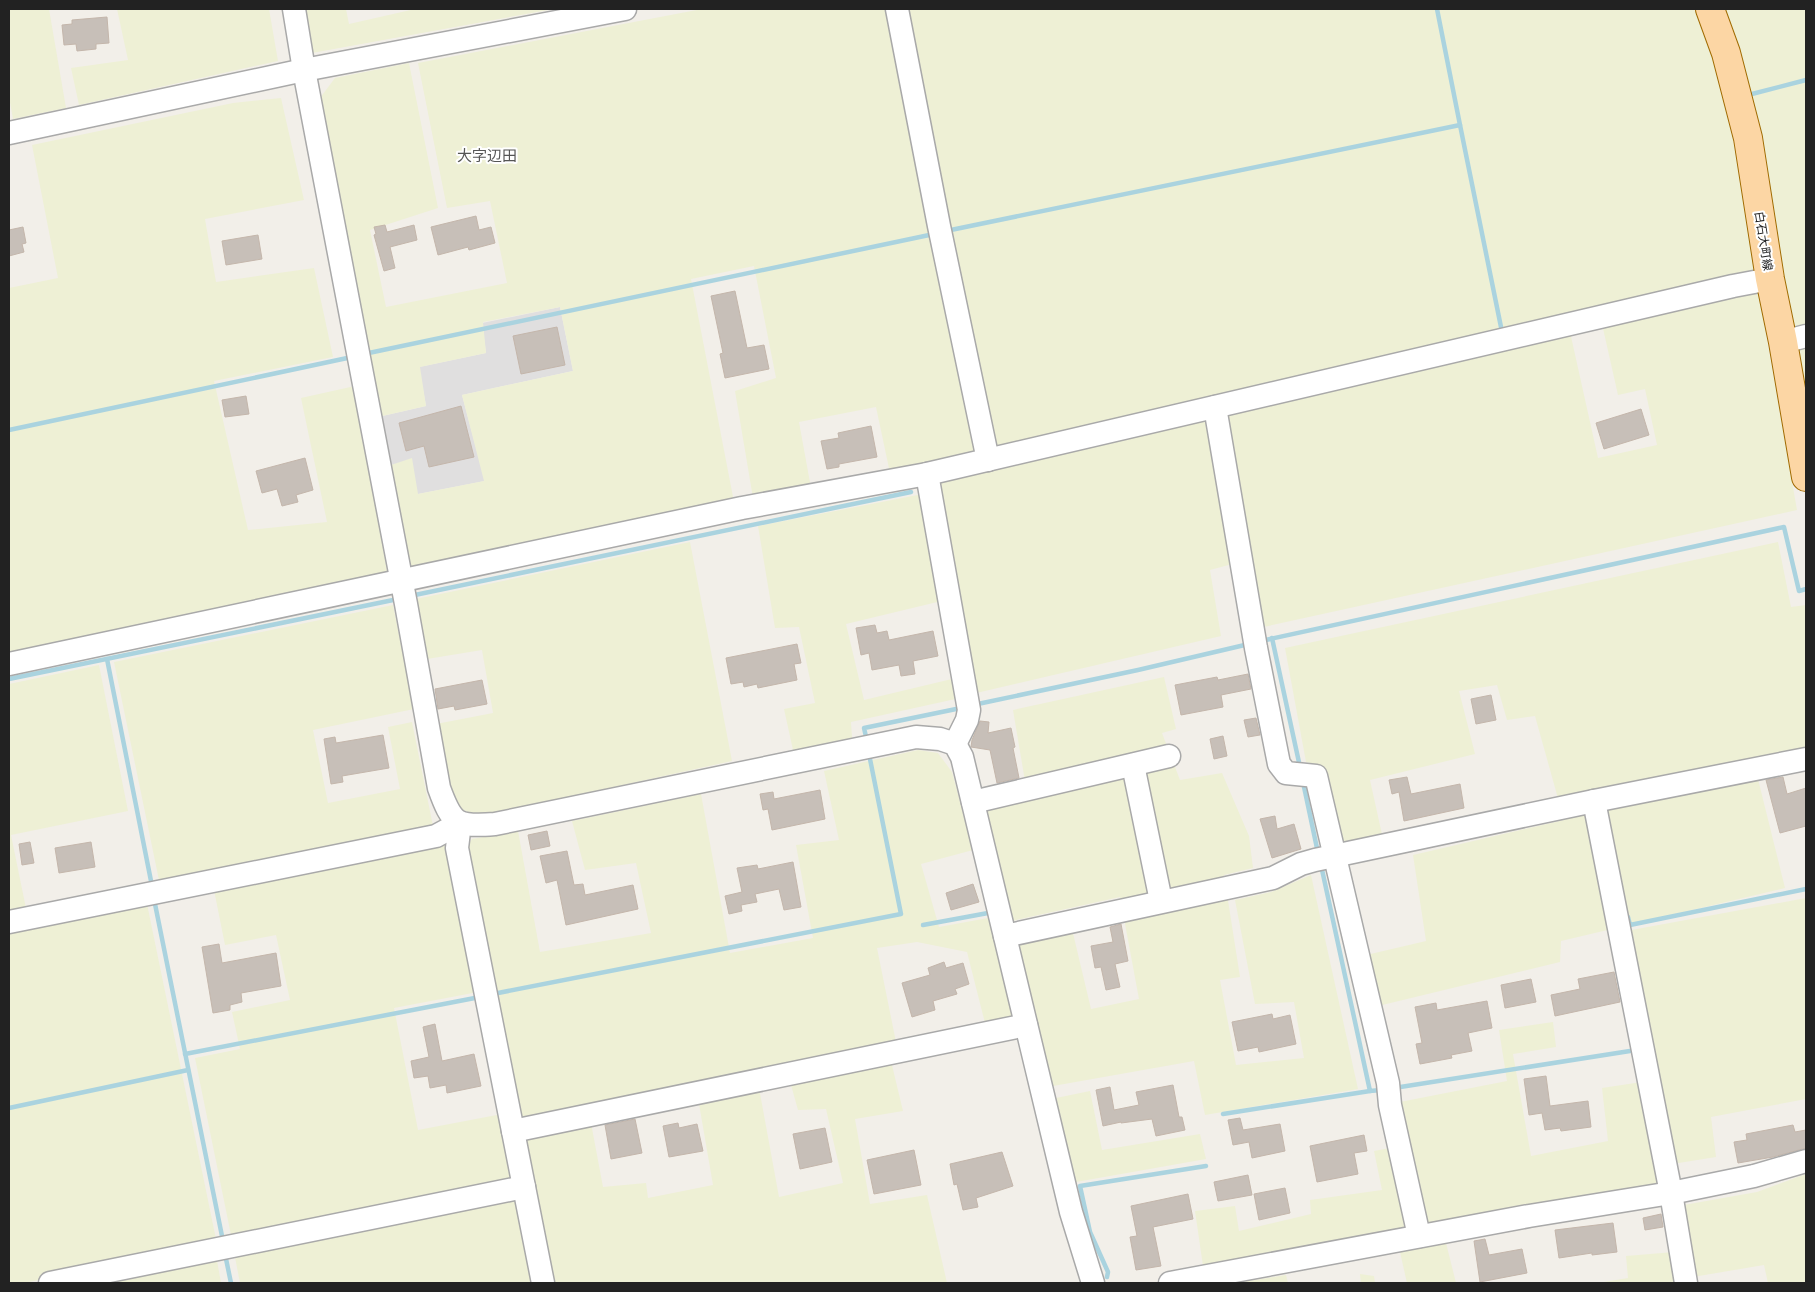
<svg xmlns="http://www.w3.org/2000/svg" width="1815" height="1292" viewBox="0 0 1815 1292" font-family="'Titillium Web','Noto Sans JP',sans-serif">
  <style>
    .residential { fill: #e0dfdf }
    .farmland { fill: #eef0d5 }
    .lines { fill: none; stroke-linecap: round; stroke-linejoin: round }
    .stream { stroke: #aad3df; stroke-width: 4.5 }
    .building { fill: #c7bfb8; stroke: #c4b6ab }
    .minor-casing { stroke: #a9a9a9; stroke-width: 25 }
    .major-casing { stroke: #a06b00; stroke-width: 30 }
    .minor { stroke: #fff; stroke-width: 22 }
    .major { stroke: #fcd6a4; stroke-width: 28 }
    .labels { text-anchor: middle; dominant-baseline: central; stroke-width: 4; stroke-linejoin: round; paint-order: stroke }
    .street-label { font-size: 12px; fill: #222; stroke: #fff }
    .quarter-label { font-size: 15px; fill: #555; stroke: #fff }
  </style>
  <rect width="100%" height="100%" fill="#f2efe9"/>
  <polygon class="residential" points="560,307 573,371 462,395 485,481 418,494 388,466 378,417 426,406 419,367 486,353 482,323"/>
  <g class="farmland">
    <polygon points="9,9 49,9 66,108 13,119 9,97"/>
    <polygon points="117,9 269,9 278,61 79,105 71,68 128,60"/>
    <polygon points="305,9 346,9 349,24 415,9 554,9 312,53"/>
    <polygon points="702,9 1695,9 1713,59 1733,140 1755,272 890,473 876,407 799,422 811,488 753,498 735,391 776,378 754,266 691,279 734,502 408,576 388,466 412,458 418,494 484,481 462,395 573,371 560,307 483,322 486,353 420,367 426,406 378,417 371,360 320,98 335,78 409,63 438,208 370,230 386,307 507,283 490,201 447,208 418,63"/>
    <polygon points="1722,9 1806,9 1806,405 1752,95"/>
    <polygon points="281,98 304,200 205,219 216,282 314,268 333,357 214,381 248,530 327,522 301,398 355,386 388,577 9,657 9,288 58,278 32,145 233,103"/>
    <polygon points="1758,289 1797,510 1259,628 1223,411 1570,332 1598,458 1657,445 1645,389 1618,395 1602,324"/>
    <polygon points="1211,413 1236,563 1210,570 1221,636 972,694 954,598 846,624 864,700 956,678 960,698 851,722 852,738 793,750 784,709 815,703 799,627 775,628 758,526 933,492 932,478"/>
    <polygon points="690,542 732,761 477,817 460,808 449,783 436,724 493,713 482,650 427,659 416,599"/>
    <polygon points="1778,542 1791,607 1806,605 1806,752 1754,763 1785,888 1561,941 1560,962 1374,1007 1362,956 1426,941 1413,855 1564,820 1535,716 1507,720 1497,685 1459,691 1475,754 1370,780 1383,839 1340,850 1322,766 1306,762 1285,648"/>
    <polygon points="393,605 414,709 313,730 328,803 400,789 388,727 412,722 433,826 451,851 478,992 394,1008 418,1130 502,1114 516,1182 232,1240 195,1058 240,1049 232,1012 290,1000 276,935 225,945 211,875 160,885 114,662"/>
    <polygon points="99,665 128,811 11,835 29,923 146,899 217,1244 24,1283 9,1283 9,684"/>
    <polygon points="1164,677 1176,729 1162,733 1180,780 1222,773 1249,836 1253,868 1224,875 1240,977 1220,980 1236,1065 1304,1058 1294,1002 1255,1004 1235,900 1271,892 1311,875 1358,1089 1205,1115 1194,1061 1053,1086 1017,941 1072,929 1091,1009 1139,999 1120,897 1012,921 984,805 1027,793 1013,710"/>
    <polygon points="918,750 938,753 952,772 973,850 921,864 939,927 988,918 1016,1020 985,1023 967,952 917,942 877,948 896,1042 516,1121 463,852 472,839 518,831 540,952 651,933 636,863 585,870 572,821 701,794 730,953 813,938 796,845 839,840 824,771"/>
    <polygon points="1806,898 1806,1099 1711,1117 1716,1157 1660,1166 1660,1183 1203,1266 1195,1211 1235,1206 1239,1231 1311,1214 1310,1200 1382,1190 1374,1151 1406,1145 1400,1102 1507,1081 1499,1030 1553,1022 1556,1047 1513,1054 1531,1156 1608,1141 1602,1088 1655,1080 1626,931"/>
    <polygon points="891,1061 903,1111 855,1119 870,1204 927,1195 947,1283 549,1283 518,1138 591,1123 603,1187 646,1183 648,1198 713,1185 698,1098 759,1088 779,1197 843,1183 826,1109 798,1110 791,1085"/>
    <polygon points="1090,1091 1102,1150 1200,1134 1206,1159 1076,1182 1056,1098"/>
    <polygon points="1806,1174 1806,1283 1768,1283 1764,1265 1681,1279 1681,1283 1598,1283 1628,1278 1626,1256 1686,1251 1678,1206 1757,1192"/>
    <polygon points="518,1193 536,1283 240,1283 234,1252"/>
    <polygon points="1446,1243 1456,1283 1407,1283 1400,1252"/>
    <polygon points="216,1255 221,1283 81,1283"/>
    <polygon points="1360,1274 1374,1276 1375,1283 1361,1283"/>
    <polygon points="1286,1275 1288,1283 1237,1283"/>
  </g>
  <g class="lines">
    <g class="stream">
      <polyline points="1748,95 1806,80"/>
      <polyline points="1460,125 1502,332"/>
      <polyline points="946,231 1460,125 1437,9"/>
      <polyline points="364,354 934,234"/>
      <polyline points="9,430 352,357"/>
      <polyline points="410,596 911,492"/>
      <polyline points="1272,638 1300,767"/>
      <polyline points="1261,641 1784,527 1799,591 1806,589"/>
      <polyline points="107,659 152,886"/>
      <polyline points="9,679 398,599"/>
      <polyline points="973,705 1138,670 1249,644"/>
      <polyline points="867,741 864,728 961,708"/>
      <polyline points="1303,782 1318,853"/>
      <polyline points="1321,865 1370,1091 1381,1090"/>
      <polyline points="154,899 223,1241"/>
      <polyline points="1628,917 1630,925 1806,889"/>
      <polyline points="923,925 988,913 993,915"/>
      <polyline points="493,994 901,914 869,754"/>
      <polyline points="185,1054 480,997"/>
      <polyline points="1394,1088 1630,1051"/>
      <polyline points="9,1108 188,1070"/>
      <polyline points="1223,1114 1370,1091"/>
      <polyline points="225,1254 231,1283"/>
      <polyline points="1107,1277 1108,1272 1090,1232 1080,1186 1206,1166"/>
    </g>
  </g>
  <g class="building">
    <polygon points="107,17 109,43 96,44 96,49 77,51 76,44 64,45 62,25 72,24 72,20"/>
    <polygon points="476,216 479,230 491,227 495,243 469,250 468,247 438,255 431,227"/>
    <polygon points="385,225 387,232 414,225 417,240 390,247 395,268 384,271 374,235 376,234 374,227"/>
    <polygon points="23,227 26,243 22,244 24,252 9,256 9,230"/>
    <polygon points="258,235 262,259 226,265 222,241"/>
    <polygon points="735,291 747,348 764,345 769,369 725,378 720,354 723,353 711,296"/>
    <polygon points="557,327 565,365 521,374 513,336"/>
    <polygon points="246,396 249,414 225,417 222,400"/>
    <polygon points="461,406 474,457 429,467 424,446 406,451 399,423"/>
    <polygon points="1641,409 1649,435 1604,449 1596,423"/>
    <polygon points="871,426 877,457 839,464 839,467 827,469 821,441 839,438 838,433"/>
    <polygon points="305,458 313,490 296,495 298,502 282,506 277,489 262,493 256,471"/>
    <polygon points="875,625 877,633 887,631 889,640 933,631 938,656 913,661 915,674 901,676 899,665 872,670 869,653 861,655 856,628"/>
    <polygon points="797,644 801,663 794,664 797,680 758,688 757,684 744,687 743,682 731,684 726,658"/>
    <polygon points="1248,674 1251,689 1221,695 1223,707 1181,715 1175,685 1217,677 1218,680"/>
    <polygon points="482,680 487,704 455,710 454,706 438,709 435,689"/>
    <polygon points="1491,695 1496,720 1476,724 1471,699"/>
    <polygon points="1256,718 1260,735 1248,737 1244,720"/>
    <polygon points="980,721 989,722 988,733 1011,728 1015,747 1013,748 1019,778 997,783 990,750 971,747 972,740"/>
    <polygon points="383,735 389,768 342,776 343,782 331,784 324,739 335,737 336,743"/>
    <polygon points="1223,736 1227,756 1214,759 1210,739"/>
    <polygon points="1407,777 1411,794 1460,784 1464,808 1404,821 1399,792 1392,794 1389,780"/>
    <polygon points="1783,777 1787,794 1806,788 1806,826 1780,833 1766,780"/>
    <polygon points="820,790 825,819 772,830 768,809 763,810 760,794 773,792 774,799"/>
    <polygon points="1275,816 1277,829 1294,824 1301,849 1272,858 1260,819"/>
    <polygon points="547,831 550,846 531,850 528,835"/>
    <polygon points="30,842 34,863 22,865 19,844"/>
    <polygon points="91,842 95,867 59,873 55,848"/>
    <polygon points="567,851 574,885 583,884 585,895 633,885 638,909 566,925 557,880 546,883 540,856"/>
    <polygon points="793,862 801,907 784,910 779,889 755,894 757,902 741,905 742,911 729,914 725,896 742,892 737,868 757,865 758,869"/>
    <polygon points="973,884 979,902 951,910 946,893"/>
    <polygon points="1121,924 1128,961 1115,964 1120,987 1106,990 1101,967 1095,968 1091,946 1113,942 1110,927"/>
    <polygon points="219,944 222,963 276,953 281,986 241,993 242,1002 230,1005 230,1010 213,1013 202,947"/>
    <polygon points="944,962 946,968 963,963 969,984 955,989 957,994 933,1001 935,1010 912,1017 902,983 930,975 928,968"/>
    <polygon points="1614,972 1620,1002 1555,1016 1551,995 1580,989 1578,979"/>
    <polygon points="1531,979 1536,1002 1505,1008 1501,985"/>
    <polygon points="1487,1001 1492,1028 1468,1033 1472,1051 1451,1055 1452,1058 1420,1064 1416,1044 1422,1043 1415,1007 1436,1003 1437,1010"/>
    <polygon points="1272,1014 1273,1019 1290,1015 1296,1044 1259,1052 1258,1047 1238,1051 1232,1022"/>
    <polygon points="435,1024 442,1061 474,1054 481,1086 447,1093 446,1085 430,1088 428,1076 414,1078 411,1061 429,1057 423,1027"/>
    <polygon points="1546,1076 1550,1106 1588,1101 1591,1127 1561,1131 1560,1128 1545,1130 1542,1113 1529,1115 1524,1079"/>
    <polygon points="1173,1085 1179,1117 1182,1117 1185,1130 1156,1136 1152,1119 1121,1123 1121,1122 1103,1126 1096,1090 1110,1087 1114,1110 1139,1105 1136,1092"/>
    <polygon points="1240,1118 1243,1130 1280,1124 1285,1151 1252,1158 1249,1142 1233,1145 1228,1120"/>
    <polygon points="635,1119 642,1153 611,1159 605,1125"/>
    <polygon points="678,1123 679,1128 697,1124 703,1151 669,1157 663,1126"/>
    <polygon points="1793,1125 1795,1132 1806,1130 1806,1148 1773,1157 1738,1163 1734,1142 1747,1140 1746,1134"/>
    <polygon points="825,1128 832,1162 800,1169 793,1134"/>
    <polygon points="1364,1135 1367,1151 1354,1153 1358,1174 1317,1182 1310,1146"/>
    <polygon points="914,1150 921,1185 874,1194 867,1160"/>
    <polygon points="1002,1152 1013,1186 976,1198 978,1207 963,1210 957,1184 954,1185 950,1164"/>
    <polygon points="1248,1175 1252,1195 1218,1201 1214,1182"/>
    <polygon points="1285,1188 1290,1213 1259,1220 1254,1194"/>
    <polygon points="1188,1194 1193,1219 1153,1227 1161,1266 1136,1270 1130,1237 1137,1236 1131,1206"/>
    <polygon points="1661,1214 1663,1227 1645,1230 1643,1218"/>
    <polygon points="1613,1223 1617,1252 1592,1255 1592,1253 1559,1258 1555,1230"/>
    <polygon points="1485,1239 1489,1255 1522,1249 1527,1273 1480,1282 1474,1241"/>
  </g>
  <g class="lines">
    <g class="minor-casing">
      <g id="minor">
        <path d="M294 9 304 70 406 604 439 788C452 824 456 827 495 824L916 737 940 739 955 744 962 757 1071 1212 1093 1283"/>
        <polyline points="897,9 939,226 988,460"/>
        <polyline points="9,133 304,70 625,9"/>
        <polyline points="1783,342 1806,336"/>
        <polyline points="1215,407 1256,648 1279,764 1286,773 1316,776 1388,1083 1390,1105 1419,1236"/>
        <polyline points="927,474 969,710 967,720 955,744"/>
        <polyline points="9,664 742,508 927,474 1733,286 1770,279"/>
        <polyline points="1133,765 1161,901"/>
        <polyline points="1594,801 1671,1193 1686,1283"/>
        <polyline points="973,802 1169,756"/>
        <polyline points="460,823 457,848 543,1283"/>
        <polyline points="9,922 436,836 460,823"/>
        <polyline points="1005,936 1273,878 1301,864 1315,860 1594,801 1806,759"/>
        <polyline points="513,1131 1026,1025"/>
        <polyline points="50,1283 524,1187"/>
        <polyline points="1170,1283 1529,1216 1671,1193 1754,1176 1806,1161"/>
      </g>
    </g>
    <g class="major-casing">
      <polyline id="major" points="1710,9 1726,53 1748,138 1770,279 1783,342 1806,477"/>
    </g>
    <use href="#minor" class="minor"/>
    <use href="#major" class="major"/>
  </g>
  <g class="labels">
    <g class="street-label">
      <text transform="translate(1764 241) rotate(81)">白石大町線</text>
    </g>
    <g class="quarter-label">
      <text x="487" y="155">大字辺田</text>
    </g>
  </g>
  <rect width="1815" height="1292" fill="none" stroke="#222222" stroke-width="20"/>
</svg>
